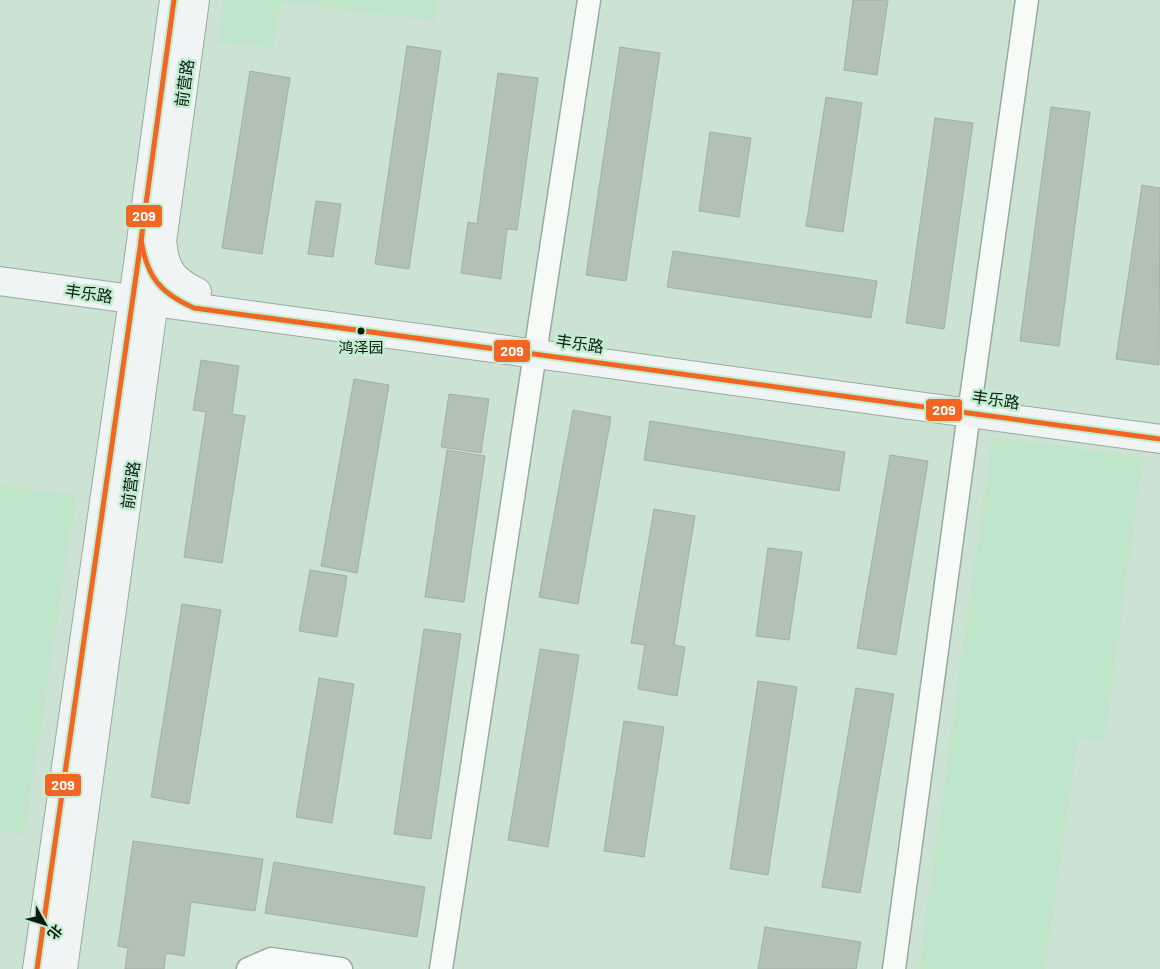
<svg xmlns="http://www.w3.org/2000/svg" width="1160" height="969" viewBox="0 0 1160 969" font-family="Barlow,'Noto Sans SC',sans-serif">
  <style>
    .built { fill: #bfe5cb }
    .building { fill: #b3c1b3; stroke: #a1b0a2 }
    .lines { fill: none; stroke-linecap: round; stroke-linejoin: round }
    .street-casing { stroke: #98aa9e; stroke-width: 25 }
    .secondary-casing { stroke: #98aa9e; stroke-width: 30 }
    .street { stroke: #f7fbf8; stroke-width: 22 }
    .secondary { stroke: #f0f4f4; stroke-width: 28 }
    .bus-1-casing { stroke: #c2edcf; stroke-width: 9 }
    .bus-1 { stroke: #f26522; stroke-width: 5 }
    .bus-dot { fill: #0b1b11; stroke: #c2edcf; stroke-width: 2 }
    .labels { text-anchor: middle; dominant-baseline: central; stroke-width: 5; stroke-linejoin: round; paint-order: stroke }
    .bus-label { font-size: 15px; fill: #0b1b11; stroke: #c2edcf }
    .street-label { font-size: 16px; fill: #0b1b11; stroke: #c2edcf }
    .line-badge { stroke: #c2edcf; stroke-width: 2 }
    .badge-label { font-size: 14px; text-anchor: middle; font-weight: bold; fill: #fff }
  </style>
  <rect width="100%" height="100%" fill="#cce3d3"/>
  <g class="built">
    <polygon points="224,0 439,0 436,21 281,2 272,47 218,42"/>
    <polygon points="992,437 1143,458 1104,741 1078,737 1045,969 919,969"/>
    <polygon points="0,486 76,495 24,835 0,832"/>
  </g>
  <g class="building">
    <polygon points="853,0 888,0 877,75 844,70"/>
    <polygon points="407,46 441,51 409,269 375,264"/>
    <polygon points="620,47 660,53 626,281 586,275"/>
    <polygon points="250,71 290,78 262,254 222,248"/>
    <polygon points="498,73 538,78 517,230 507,229 501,279 461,273 468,222 477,224"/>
    <polygon points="826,97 862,103 843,232 806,226"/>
    <polygon points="1051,107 1090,112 1059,346 1020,341"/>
    <polygon points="935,118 973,123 944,329 906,323"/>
    <polygon points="710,132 751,138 739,217 699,211"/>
    <polygon points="1142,185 1160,188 1159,365 1116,359"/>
    <polygon points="316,201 341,204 333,257 308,254"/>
    <polygon points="673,251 877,281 871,318 667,287"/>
    <polygon points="201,360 239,366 232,414 245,416 222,563 184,557 206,412 193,410"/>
    <polygon points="354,379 389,385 357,573 321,566"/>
    <polygon points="449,394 489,399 481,453 441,447"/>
    <polygon points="573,410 611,417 578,604 539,597"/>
    <polygon points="650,421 845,452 839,491 644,460"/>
    <polygon points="447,450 485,456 464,602 425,597"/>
    <polygon points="890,455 928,461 896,655 857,648"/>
    <polygon points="654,509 695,516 674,645 685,647 677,696 638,689 645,645 631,643"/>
    <polygon points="768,548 802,552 789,640 756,636"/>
    <polygon points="310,570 347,576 337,637 299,631"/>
    <polygon points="182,604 221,610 189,804 151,797"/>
    <polygon points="424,629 461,634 431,839 394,834"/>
    <polygon points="540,649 579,655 548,847 508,840"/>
    <polygon points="319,678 354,684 332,823 296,817"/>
    <polygon points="758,681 797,687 768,875 730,869"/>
    <polygon points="856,688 894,694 860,893 822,887"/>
    <polygon points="624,721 664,727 644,857 604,851"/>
    <polygon points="133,841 263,859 255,911 191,902 184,956 166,953 164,969 125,969 128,948 118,946"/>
    <polygon points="274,862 425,887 417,937 265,913"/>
    <polygon points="765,927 861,942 856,969 758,969"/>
  </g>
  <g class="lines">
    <g class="street-casing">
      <g id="street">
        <polyline points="248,969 271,959 341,969"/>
        <polyline points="441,969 589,0"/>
        <polyline points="894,969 969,413 1027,0"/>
      </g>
    </g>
    <g class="secondary-casing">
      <g id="secondary">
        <path d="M163 247C165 271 176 282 197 292"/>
        <polyline points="0,281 1160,439"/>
        <polyline points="37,969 133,300 174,0"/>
        <polyline points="63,969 195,0"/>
      </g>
    </g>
    <use href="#street" class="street"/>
    <use href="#secondary" class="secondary"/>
    <g class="bus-1-casing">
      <g id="bus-1">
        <path d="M174 0 141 240C147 277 160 293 194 308L1160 439"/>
        <polyline points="37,969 142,234"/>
      </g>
    </g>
    <use href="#bus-1" class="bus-1"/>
  </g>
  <circle class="bus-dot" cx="361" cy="331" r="4.5"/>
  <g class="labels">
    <g class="bus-label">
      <text x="361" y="347">鸿泽园</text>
    </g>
    <g class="street-label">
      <text transform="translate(184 83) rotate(-82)">前营路</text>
      <text transform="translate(89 293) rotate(8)">丰乐路</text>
      <text transform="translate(580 343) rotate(8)">丰乐路</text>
      <text transform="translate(996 399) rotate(8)">丰乐路</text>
      <text transform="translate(130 485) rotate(-82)">前营路</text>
    </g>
  </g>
  <g class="line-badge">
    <rect x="125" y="204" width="38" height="24" rx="5" fill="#f26522"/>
    <rect x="493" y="339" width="38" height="24" rx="5" fill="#f26522"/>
    <rect x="925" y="398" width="38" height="24" rx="5" fill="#f26522"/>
    <rect x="44" y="773" width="38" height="24" rx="5" fill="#f26522"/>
  </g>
  <g class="badge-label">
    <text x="144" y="221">209</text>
    <text x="512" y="356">209</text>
    <text x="944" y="415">209</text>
    <text x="63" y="790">209</text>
  </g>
  <g transform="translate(45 924) rotate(129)" stroke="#c2edcf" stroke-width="4" paint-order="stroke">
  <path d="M0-4L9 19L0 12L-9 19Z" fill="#0b1b11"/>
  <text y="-8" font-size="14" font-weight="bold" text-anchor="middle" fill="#0b1b11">北</text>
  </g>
</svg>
